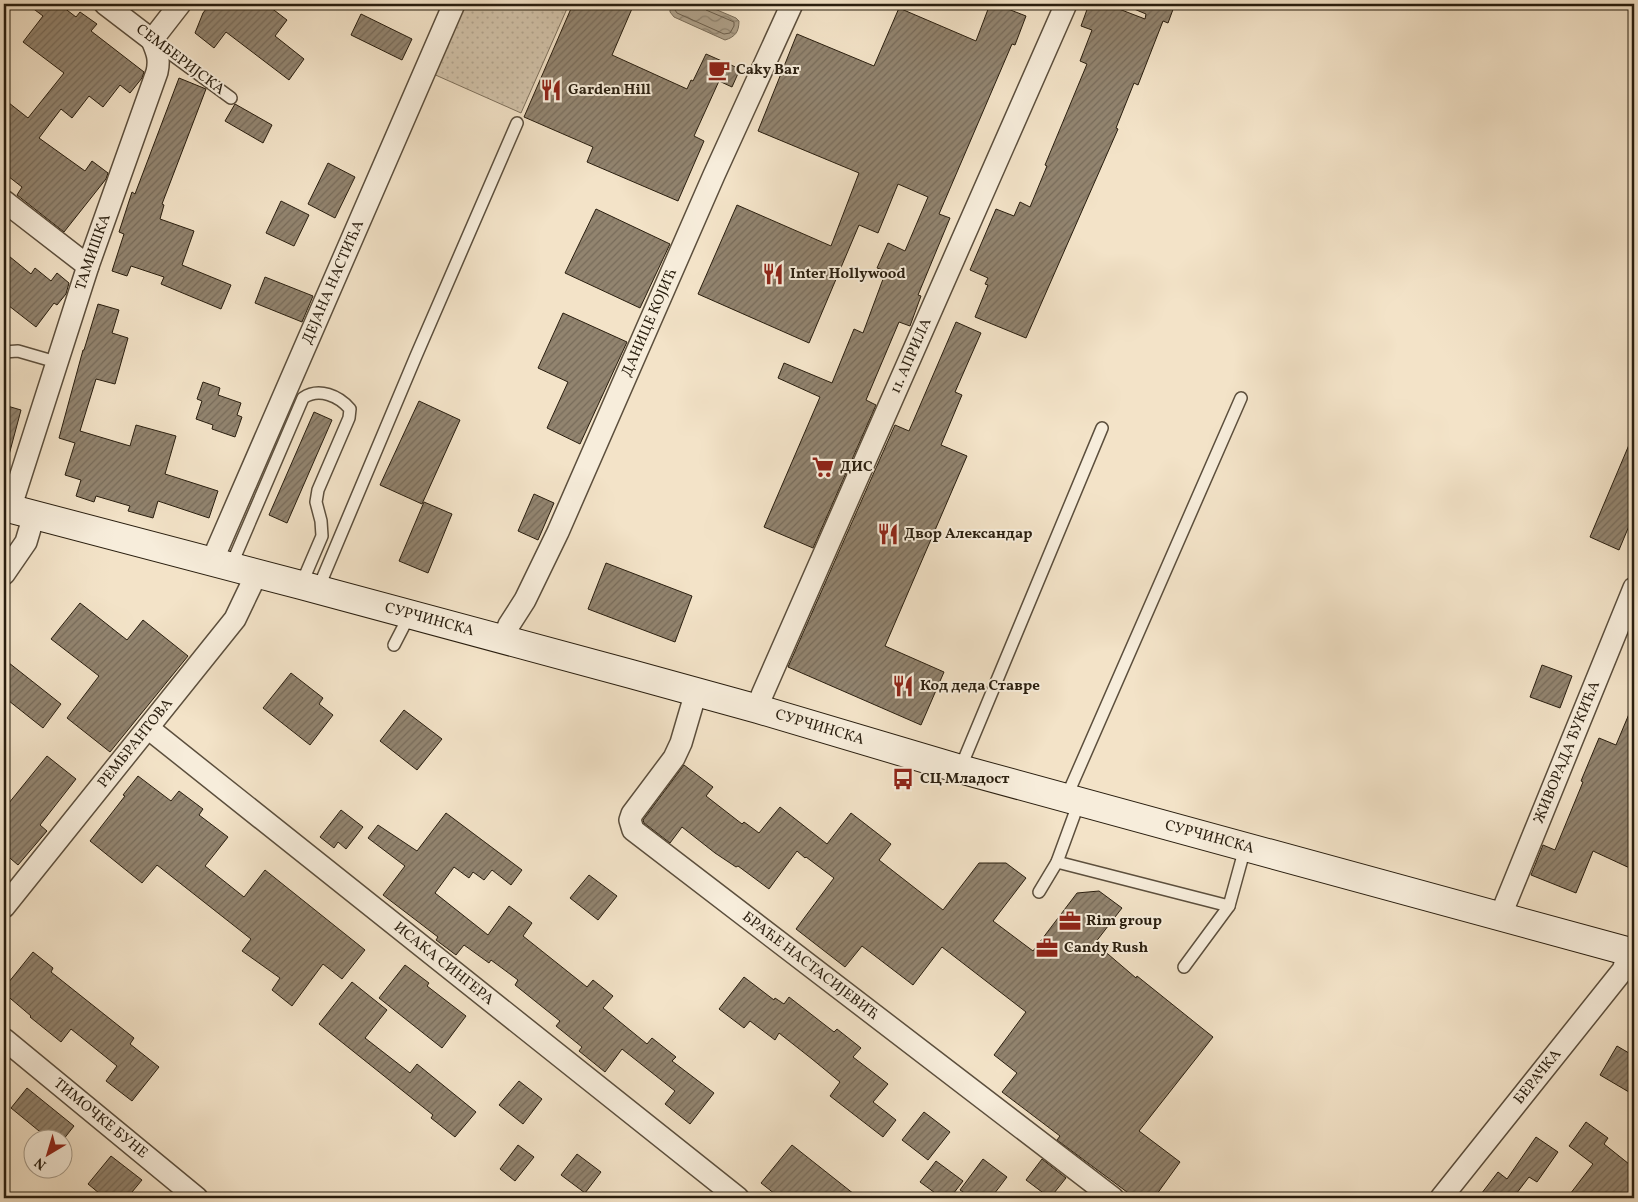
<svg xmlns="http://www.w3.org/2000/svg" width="1638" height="1202" viewBox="0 0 1638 1202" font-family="Vollkorn,serif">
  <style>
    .grass { fill: url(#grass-dots); stroke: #7d705c }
    .water { fill: url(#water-waves); stroke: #796c58 }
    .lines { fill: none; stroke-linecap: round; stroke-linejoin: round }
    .shore { stroke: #6c5f4c; stroke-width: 1 }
    .building { fill: url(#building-hatch); stroke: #291e0f }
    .lane-casing { stroke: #5c4f3d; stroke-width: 14 }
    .street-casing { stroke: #5c4f3d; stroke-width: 24 }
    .secondary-casing { stroke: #291e0f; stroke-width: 30 }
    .lane { stroke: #f7eddb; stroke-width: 11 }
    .street { stroke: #f7eddb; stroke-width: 21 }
    .secondary { stroke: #f7eddb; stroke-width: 28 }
    .labels { text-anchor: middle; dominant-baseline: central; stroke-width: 4; stroke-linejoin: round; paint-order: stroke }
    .street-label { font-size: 15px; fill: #291e0f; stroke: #f7eddb }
    .poi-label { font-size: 15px; font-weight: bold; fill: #291e0f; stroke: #f7eddb; text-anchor: start }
  </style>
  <defs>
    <pattern id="grass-dots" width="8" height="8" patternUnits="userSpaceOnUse" patternTransform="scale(1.25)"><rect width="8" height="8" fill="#d1c2a9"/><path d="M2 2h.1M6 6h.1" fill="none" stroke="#b3a690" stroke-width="1.8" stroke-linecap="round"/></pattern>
    <pattern id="water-waves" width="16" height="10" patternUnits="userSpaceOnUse" patternTransform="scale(1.25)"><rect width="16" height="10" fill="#aea089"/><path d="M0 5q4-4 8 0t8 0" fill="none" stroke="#8e826e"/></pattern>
    <pattern id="building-hatch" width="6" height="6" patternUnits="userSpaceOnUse" patternTransform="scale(1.25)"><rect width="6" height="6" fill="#92846f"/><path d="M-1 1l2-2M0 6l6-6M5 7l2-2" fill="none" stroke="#776b5a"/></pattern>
  </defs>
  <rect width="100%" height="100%" fill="#f3e3c8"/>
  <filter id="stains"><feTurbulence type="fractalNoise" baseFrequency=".004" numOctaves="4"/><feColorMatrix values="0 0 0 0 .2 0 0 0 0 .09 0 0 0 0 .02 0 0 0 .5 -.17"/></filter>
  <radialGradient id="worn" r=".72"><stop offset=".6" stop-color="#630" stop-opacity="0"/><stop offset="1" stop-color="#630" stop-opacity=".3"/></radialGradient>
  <polygon class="grass" points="462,4 569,4 521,113 431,73"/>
  <path class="water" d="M670 4H703L736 18 739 21C739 32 735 37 725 40L674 17 670 12Z"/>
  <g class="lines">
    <polyline class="shore" points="674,4 675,10 677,13 724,34 730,33 734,26 734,22 706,10 704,4"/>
  </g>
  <g class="building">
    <polygon points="27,4 59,4 76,17 80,12 97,24 91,31 144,72 142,78 130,93 120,85 103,107 89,96 72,118 61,109 39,138 85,171 92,161 108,173 106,179 64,232 17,195 22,187 4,173 4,99 28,118 64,73 23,42 43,16"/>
    <polygon points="210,4 266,4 287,20 275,36 304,59 289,80 226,32 214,48 195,33 203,13"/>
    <polygon points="573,4 634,4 612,55 687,89 691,80 693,81 706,54 740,69 732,87 719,81 694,136 704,141 678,201 587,162 593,147 524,117"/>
    <polygon points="990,4 995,4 1026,16 1015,45 1012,44 939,214 950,218 918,295 921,296 910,326 899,322 866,400 876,405 813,548 764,527 820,397 778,378 784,363 832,383 854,329 863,333 886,271 877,268 888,243 905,251 928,197 898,184 878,233 859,225 809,343 698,294 737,205 831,246 859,173 758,131 797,34 874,66 899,8 976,41"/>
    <polygon points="1089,4 1106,4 1145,19 1146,14 1122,4 1175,4 1168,23 1163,21 1138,85 1134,83 1116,128 1118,129 1026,338 975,317 988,285 985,284 988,278 970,270 996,209 1014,216 1020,202 1030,207 1047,166 1045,165 1087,64 1080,61 1092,30 1081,26"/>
    <polygon points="361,14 412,39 402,60 351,35"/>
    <polygon points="179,78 206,89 162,204 164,205 160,219 194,231 182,265 231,285 221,309 161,284 164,277 131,266 127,276 112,271 124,234 119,232 132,192 135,194"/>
    <polygon points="235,104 272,125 263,143 225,121"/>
    <polygon points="328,163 355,177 335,218 308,204"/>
    <polygon points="281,201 309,215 294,246 266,233"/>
    <polygon points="596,209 670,244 640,308 565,273"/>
    <polygon points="4,252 31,274 35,268 51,281 57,273 69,283 66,294 57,305 54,303 36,327 4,302"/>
    <polygon points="265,277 313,296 302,322 255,303"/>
    <polygon points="98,304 119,310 112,333 128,338 115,384 96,379 80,431 130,446 136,425 176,436 165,474 218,491 209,518 158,501 153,518 128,511 130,506 96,496 94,502 76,496 81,480 65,475 75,443 59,438 83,350 84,350"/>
    <polygon points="563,313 627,342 580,444 547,428 568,382 538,368"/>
    <polygon points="956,322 981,333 955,392 962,395 941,445 967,456 885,646 944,672 921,725 788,667 895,425 909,431"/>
    <polygon points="203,382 220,388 218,395 241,403 237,415 242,417 235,437 212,429 213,425 196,419 202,401 197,399"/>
    <polygon points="419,401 460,420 422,504 380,485"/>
    <polygon points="4,405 21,410 9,455 4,455"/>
    <polygon points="314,412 332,420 287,523 269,515"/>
    <polygon points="1634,433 1634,514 1619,550 1590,537"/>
    <polygon points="534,494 554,503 538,540 518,531"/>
    <polygon points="424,502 452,514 428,573 399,561"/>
    <polygon points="606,563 692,596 675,642 588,609"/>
    <polygon points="80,603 127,640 143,620 188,656 110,752 67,718 99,676 51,639"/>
    <polygon points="4,659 61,704 43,728 4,697"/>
    <polygon points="1542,665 1572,676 1560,708 1530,697"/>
    <polygon points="291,673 323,698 319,704 333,715 310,745 263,708"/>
    <polygon points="1634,702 1634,870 1593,851 1576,893 1531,875 1543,845 1555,850 1583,782 1581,781 1599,738 1616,745"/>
    <polygon points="404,710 442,739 417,770 380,741"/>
    <polygon points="47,756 76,779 40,825 47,831 18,865 4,853 4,809"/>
    <polygon points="684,765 713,787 706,796 742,824 744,822 759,833 780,807 827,844 851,813 891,844 879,860 943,910 979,863 1006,863 1026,878 993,921 1033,951 1077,893 1099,891 1122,908 1095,943 1136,978 1137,976 1213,1037 1139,1131 1180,1162 1154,1198 1135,1198 1057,1140 1060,1136 1002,1092 1017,1073 994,1055 1026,1012 942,947 913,985 862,946 845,967 796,929 834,878 806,857 805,858 797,851 769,889 738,866 736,867 715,853 682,827 670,843 644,823 643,820"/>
    <polygon points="138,776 171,801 179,791 203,809 199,815 228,837 205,866 244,897 265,870 365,950 342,979 323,964 292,1006 272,990 280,978 242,951 251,939 157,865 142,883 90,841 125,796 123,795"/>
    <polygon points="341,810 363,827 346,849 338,842 334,848 320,837"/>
    <polygon points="446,813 522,870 511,885 492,870 484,880 473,872 469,878 454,867 435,893 488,935 509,906 532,923 523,936 587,987 593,980 613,996 603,1008 647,1044 652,1038 676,1057 672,1061 714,1093 690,1124 665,1104 675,1091 622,1049 605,1072 579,1051 582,1047 556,1026 560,1021 515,985 518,980 491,960 489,963 464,945 456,955 436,940 438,937 383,895 405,866 368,838 378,825 417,851"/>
    <polygon points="589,875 617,896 598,920 570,898"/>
    <polygon points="33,952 53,968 51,972 134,1038 130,1044 159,1067 132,1101 106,1081 117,1066 71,1029 61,1042 30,1017 31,1016 4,993 4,988"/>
    <polygon points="405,965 429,983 427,986 466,1016 442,1048 379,998"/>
    <polygon points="744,977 774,1000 775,998 784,1004 789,997 834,1032 837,1029 861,1048 853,1057 888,1084 873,1102 896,1120 883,1137 830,1096 840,1082 812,1059 779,1033 775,1040 750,1021 744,1028 719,1009"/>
    <polygon points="352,982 387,1010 365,1038 410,1073 417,1064 476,1112 455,1137 431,1118 433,1115 319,1024"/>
    <polygon points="1617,1046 1634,1056 1634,1095 1600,1075"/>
    <polygon points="519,1081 542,1099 523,1124 499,1105"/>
    <polygon points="27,1088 74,1126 63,1140 50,1140 11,1108"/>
    <polygon points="924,1112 950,1132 928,1160 902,1140"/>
    <polygon points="1586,1122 1608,1138 1604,1144 1634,1168 1634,1198 1567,1198 1593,1164 1569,1146"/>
    <polygon points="1536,1137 1558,1152 1537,1182 1529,1177 1513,1198 1478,1198 1498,1172 1507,1179"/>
    <polygon points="518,1145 534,1157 515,1181 500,1169"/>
    <polygon points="792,1145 859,1198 780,1198 761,1183"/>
    <polygon points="577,1154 601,1172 585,1193 561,1175"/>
    <polygon points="111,1156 142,1180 127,1198 105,1198 88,1184"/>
    <polygon points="983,1159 1007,1177 991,1198 972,1198 960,1190"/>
    <polygon points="1042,1159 1066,1178 1050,1198 1026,1180"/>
    <polygon points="936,1161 963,1181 950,1198 942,1198 920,1182"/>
  </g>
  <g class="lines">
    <g class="lane-casing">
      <g id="lane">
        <polyline points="156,43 231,98"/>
        <polyline points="4,352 18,351 56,362"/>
        <path d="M231 566 303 398C319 387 339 396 350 409L349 418 318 490 316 502 321 521 322 536 301 585"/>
        <polyline points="318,589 416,356 517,123"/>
        <polyline points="394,645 410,614"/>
        <polyline points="960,769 1102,428"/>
        <polyline points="1066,798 1241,398"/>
        <polyline points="1057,862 1229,906"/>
        <polyline points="1039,892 1057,862 1079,802"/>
        <polyline points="1184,967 1229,906 1245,848"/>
      </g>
    </g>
    <g class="street-casing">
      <g id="street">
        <polyline points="105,4 152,40"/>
        <polyline points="4,201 88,266"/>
        <path id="s1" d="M10 509 88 266 157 72C160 59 157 52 152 40L180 4"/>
        <path id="s2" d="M212 561 454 4"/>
        <polyline points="4,574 26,542 34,515"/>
        <path id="s3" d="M503 640 509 625 525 600 558 532 714 175 792 4"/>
        <path id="s4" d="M696 692 681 743 674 758 632 814 630 820 633 830 1113 1198"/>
        <path id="s5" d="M758 709 762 695 776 663 1066 4"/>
        <path id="s6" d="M148 728 738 1198"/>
        <path id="s7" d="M4 907 235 619 257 573"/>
        <path id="s8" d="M1500 917 1634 588"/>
        <path id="s9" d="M4 1039 197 1198"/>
        <path id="s10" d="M1441 1198 1623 970 1629 952"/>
      </g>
    </g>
    <g class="secondary-casing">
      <g id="secondary">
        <path id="s11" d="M4 507 301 585 631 674 758 709 960 769 1634 953"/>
      </g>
    </g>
    <use href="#lane" class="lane"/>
    <use href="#street" class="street"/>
    <use href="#secondary" class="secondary"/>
  </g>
  <defs>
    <g id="cafe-bare" transform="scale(1.725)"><path d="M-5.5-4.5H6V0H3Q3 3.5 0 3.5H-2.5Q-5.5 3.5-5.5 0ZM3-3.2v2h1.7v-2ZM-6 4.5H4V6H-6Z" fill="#8f2418" stroke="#f7eddb" stroke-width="2.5" paint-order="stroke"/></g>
    <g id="restaurant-bare" transform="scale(1.725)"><path d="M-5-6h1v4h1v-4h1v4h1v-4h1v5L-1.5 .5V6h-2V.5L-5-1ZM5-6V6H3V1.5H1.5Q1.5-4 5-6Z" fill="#8f2418" stroke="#f7eddb" stroke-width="2.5" paint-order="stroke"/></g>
    <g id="supermarket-bare" transform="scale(1.725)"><path d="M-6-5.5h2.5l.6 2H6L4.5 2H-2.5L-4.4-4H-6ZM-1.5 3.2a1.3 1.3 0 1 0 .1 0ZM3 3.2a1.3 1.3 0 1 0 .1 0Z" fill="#8f2418" stroke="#f7eddb" stroke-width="2.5" paint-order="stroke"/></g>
    <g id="bus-bare" transform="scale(1.725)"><path d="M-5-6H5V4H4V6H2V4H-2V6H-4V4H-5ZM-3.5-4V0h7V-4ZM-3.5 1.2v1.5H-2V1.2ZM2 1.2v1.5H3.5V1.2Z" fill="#8f2418" stroke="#f7eddb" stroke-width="2.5" paint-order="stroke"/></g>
    <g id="office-bare" transform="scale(1.725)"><path d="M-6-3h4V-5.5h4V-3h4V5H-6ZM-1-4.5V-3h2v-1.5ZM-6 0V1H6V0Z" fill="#8f2418" stroke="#f7eddb" stroke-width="2.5" paint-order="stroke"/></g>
  </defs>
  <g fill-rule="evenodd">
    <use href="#cafe-bare" x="719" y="70"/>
    <use href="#restaurant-bare" x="551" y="90"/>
    <use href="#restaurant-bare" x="773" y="274"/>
    <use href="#supermarket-bare" x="823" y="467"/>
    <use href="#restaurant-bare" x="888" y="534"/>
    <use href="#restaurant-bare" x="903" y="686"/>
    <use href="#bus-bare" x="903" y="779"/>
    <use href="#office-bare" x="1070" y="921"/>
    <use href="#office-bare" x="1047" y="948"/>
  </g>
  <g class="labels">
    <g class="street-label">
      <text transform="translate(180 60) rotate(37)">СЕМБЕРИЈСКА</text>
      <text stroke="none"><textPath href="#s1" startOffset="270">ТАМИШКА</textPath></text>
      <text stroke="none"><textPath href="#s2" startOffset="304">ДЕЈАНА НАСТИЋА</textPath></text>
      <text stroke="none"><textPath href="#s3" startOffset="350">ДАНИЦЕ КОЈИЋ</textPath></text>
      <text stroke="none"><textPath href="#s5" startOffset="385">11. АПРИЛА</textPath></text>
      <text stroke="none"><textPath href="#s11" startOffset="440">СУРЧИНСКА</textPath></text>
      <text stroke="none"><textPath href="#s11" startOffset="845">СУРЧИНСКА</textPath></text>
      <text stroke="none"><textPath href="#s7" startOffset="210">РЕМБРАНТОВА</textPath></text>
      <text stroke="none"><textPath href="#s8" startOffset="178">ЖИВОРАДА ЂУКИЋА</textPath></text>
      <text stroke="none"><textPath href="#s11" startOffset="1250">СУРЧИНСКА</textPath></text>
      <text stroke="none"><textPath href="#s6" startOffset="378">ИСАКА СИНГЕРА</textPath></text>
      <text stroke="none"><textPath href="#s4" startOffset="380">БРАЋЕ НАСТАСИЈЕВИЋ</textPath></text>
      <text stroke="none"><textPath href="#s10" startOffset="155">БЕРАЧКА</textPath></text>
      <text stroke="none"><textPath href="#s9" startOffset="125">ТИМОЧКЕ БУНЕ</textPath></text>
    </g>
    <g class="poi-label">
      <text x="736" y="70">Caky Bar</text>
      <text x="568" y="90">Garden Hill</text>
      <text x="790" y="274">Inter Hollywood</text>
      <text x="840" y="467">ДИС</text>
      <text x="904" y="534">Двор Александар</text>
      <text x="920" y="686">Код деда Ставре</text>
      <text x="920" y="779">СЦ Младост</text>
      <text x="1086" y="921">Rim group</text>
      <text x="1064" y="948">Candy Rush</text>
    </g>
  </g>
  <rect width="1638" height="1202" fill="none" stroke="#f3e3c8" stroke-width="20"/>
  <rect x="5" y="5" width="1628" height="1192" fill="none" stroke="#291e0f" stroke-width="2.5"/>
  <rect x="10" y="10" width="1618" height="1182" fill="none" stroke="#291e0f"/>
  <g transform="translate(48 1154) rotate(218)"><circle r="24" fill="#f7eddb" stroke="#a59a89"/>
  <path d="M0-4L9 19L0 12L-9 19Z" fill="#8f2418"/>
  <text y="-8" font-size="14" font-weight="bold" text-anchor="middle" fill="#291e0f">N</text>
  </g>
  <rect width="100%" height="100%" filter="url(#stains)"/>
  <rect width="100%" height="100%" fill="url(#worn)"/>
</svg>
